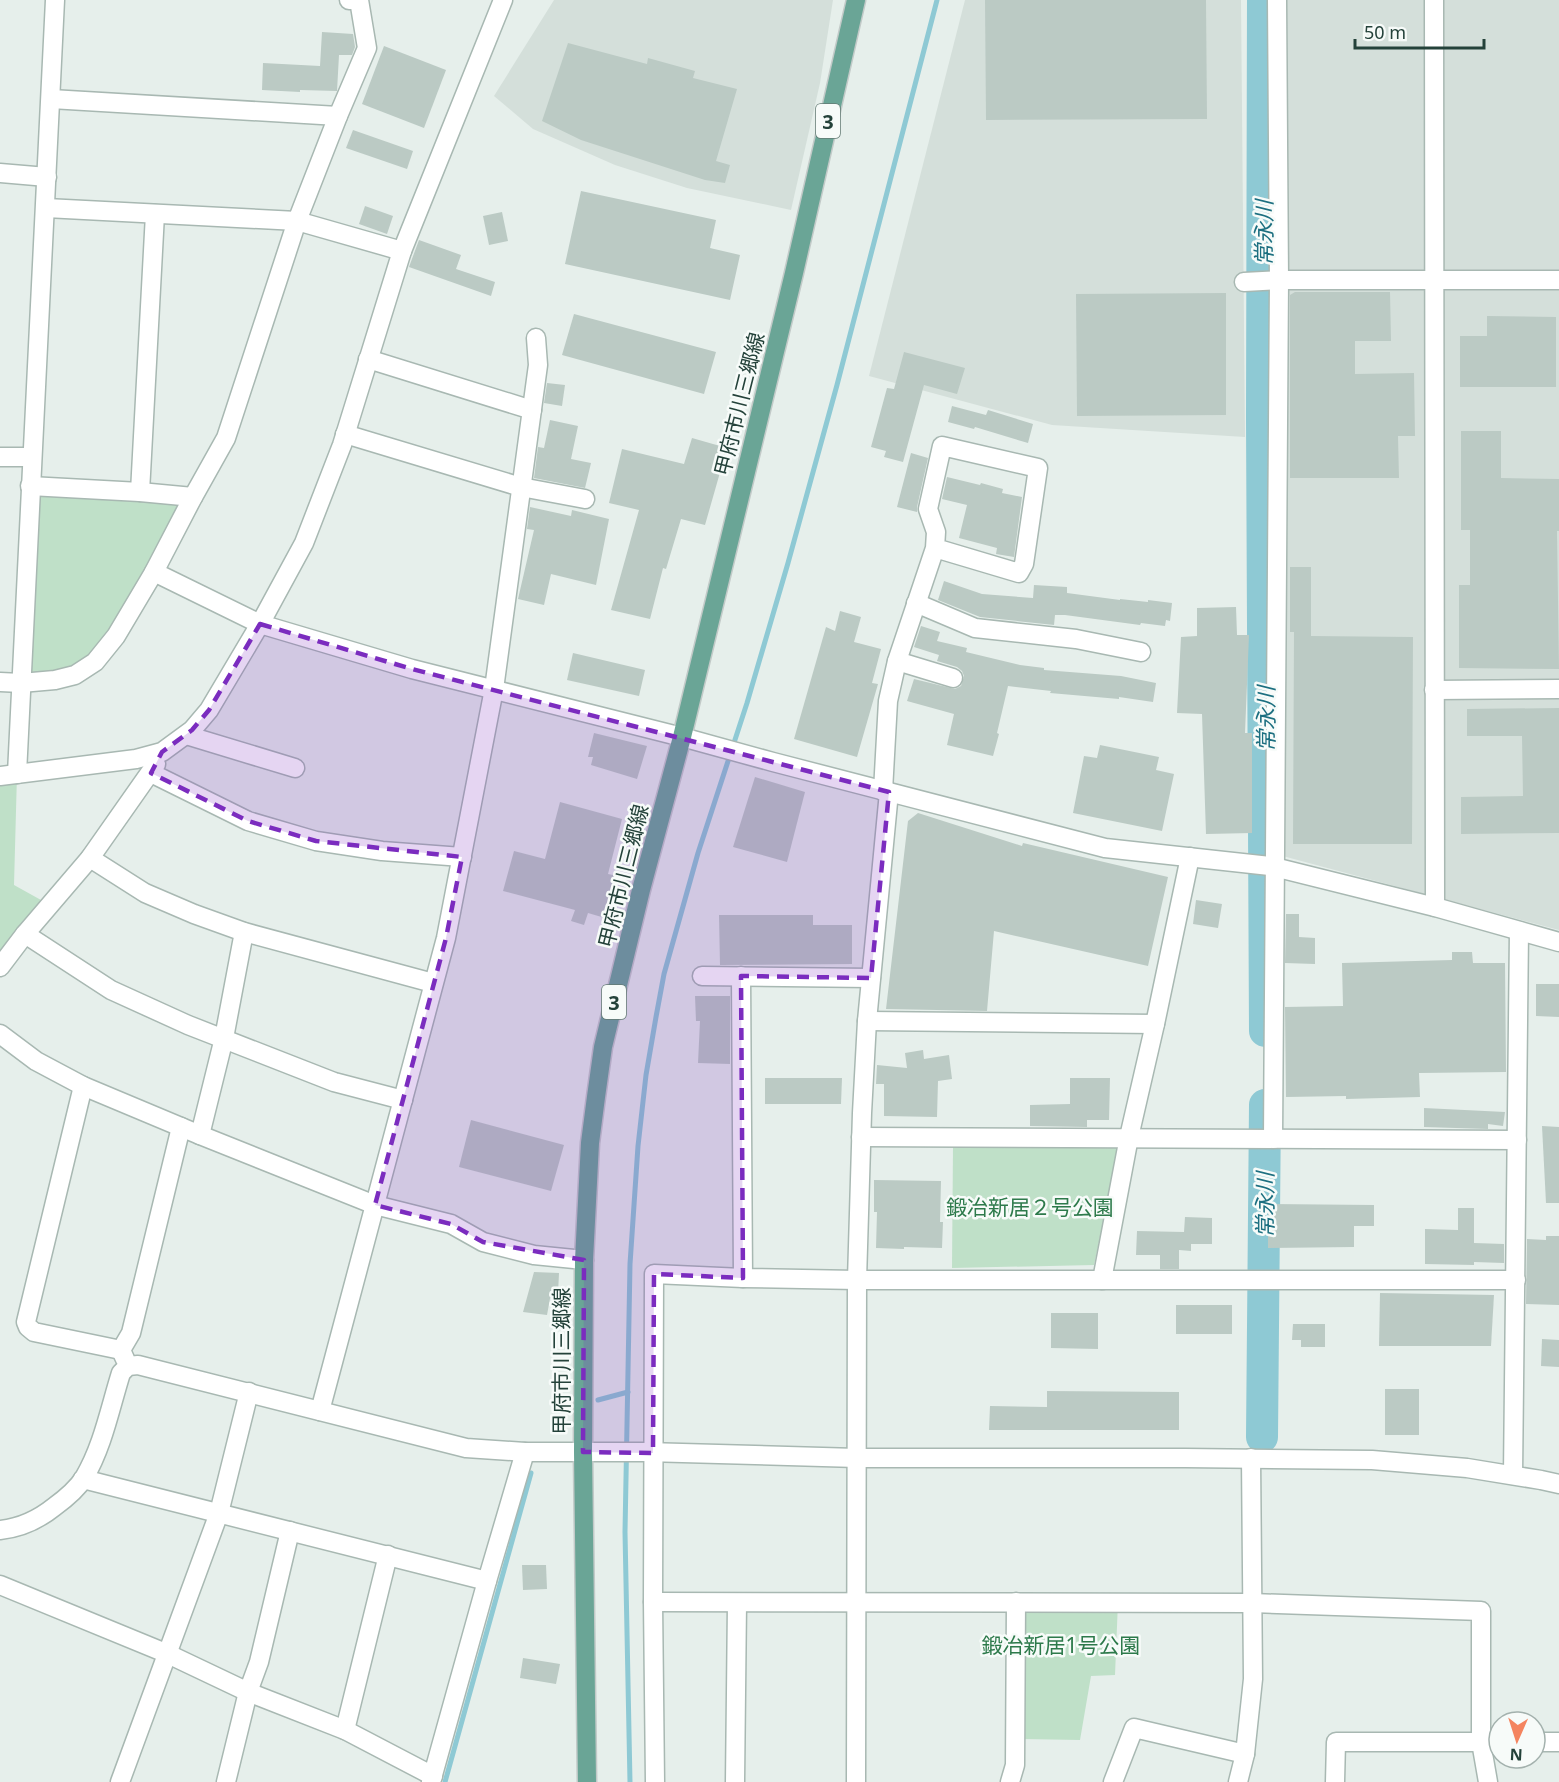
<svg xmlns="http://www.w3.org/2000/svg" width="1559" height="1782" viewBox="0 0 1559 1782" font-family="'Noto Sans','Noto Sans JP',sans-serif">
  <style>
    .built { fill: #d4dfda }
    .green { fill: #bfe0c8 }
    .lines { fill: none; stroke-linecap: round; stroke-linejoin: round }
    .stream { stroke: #8ec9d4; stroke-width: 5 }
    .river { stroke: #8ec9d4; stroke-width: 32 }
    .building { fill: #bbcac4 }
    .minor-casing { stroke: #a8b8b2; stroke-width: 21 }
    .major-casing { stroke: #c2cac8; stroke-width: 21 }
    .minor { stroke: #fff; stroke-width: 18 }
    .major { stroke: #6aa596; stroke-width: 18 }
    .marked { fill: #7b2cbf; fill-opacity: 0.2; stroke: #7b2cbf; stroke-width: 4.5; stroke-dasharray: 12 8; stroke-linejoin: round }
    .labels { text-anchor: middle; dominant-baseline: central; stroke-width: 5; stroke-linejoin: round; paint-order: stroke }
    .shield { fill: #f7fbf9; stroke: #637a73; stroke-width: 1.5 }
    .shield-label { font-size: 20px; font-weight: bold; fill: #24423a }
    .street-label { font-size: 21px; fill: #24423a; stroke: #f7fbf9 }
    .park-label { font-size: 21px; fill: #2d7a4b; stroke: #f7fbf9 }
    .water-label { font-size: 22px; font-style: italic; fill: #1c6f80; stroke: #f7fbf9 }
  </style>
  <rect width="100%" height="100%" fill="#e6efeb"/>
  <g class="built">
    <polygon points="554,0 833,0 820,83 791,210 687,188 615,165 533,129 494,96"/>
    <polygon points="965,0 1241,0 1245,437 1052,425 869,376"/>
    <polygon points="1280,0 1559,0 1559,930 1279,855"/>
  </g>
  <g class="green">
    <polygon points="30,486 193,497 95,662 21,683"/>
    <polygon points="17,774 14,885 50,905 0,967 0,776"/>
    <polygon points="953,1147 1119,1148 1094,1265 952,1268"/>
    <polygon points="1016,1602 1118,1602 1115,1675 1091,1676 1080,1740 1021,1739"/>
  </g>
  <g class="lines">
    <g class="stream">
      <polyline points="598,1400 628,1392"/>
      <polyline points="445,1782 531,1473"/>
      <polyline points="630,1782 625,1532 630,1264 638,1146 646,1075 656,1017 664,974 698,853 747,703 788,563 837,385 937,0"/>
    </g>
    <g class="river">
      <polyline points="1263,0 1262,420 1265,1031"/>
      <polyline points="1262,1437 1265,1105"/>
    </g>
  </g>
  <g class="building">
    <polygon points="985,0 1206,0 1207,119 986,120"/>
    <polygon points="322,32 353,34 355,47 352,55 339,55 337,91 300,90 300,92 262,90 263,63 320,66"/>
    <polygon points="568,43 647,64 648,58 695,71 693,78 737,89 716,161 730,165 725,183 705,180 581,140 542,121"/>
    <polygon points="384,46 446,70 424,128 362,104"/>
    <polygon points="353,130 413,151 407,169 346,148"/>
    <polygon points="581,191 716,220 710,248 740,255 730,300 565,264"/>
    <polygon points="365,206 393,216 387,234 359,224"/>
    <polygon points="502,212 508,241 489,245 483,216"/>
    <polygon points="419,240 461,255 456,269 495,282 491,296 409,267"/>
    <polygon points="1295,292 1390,292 1391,341 1355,341 1355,374 1414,373 1415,436 1398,436 1399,478 1290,478 1290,295"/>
    <polygon points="1226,293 1226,415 1077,416 1076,294"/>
    <polygon points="574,314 716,352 704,394 562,355"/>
    <polygon points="1487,316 1556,317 1556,387 1460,387 1460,336 1487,336"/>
    <polygon points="904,352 965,368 957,394 924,385 903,462 884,457 886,451 871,447 887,388 894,389"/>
    <polygon points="547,383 565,385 562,406 544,403"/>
    <polygon points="952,406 986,415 988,410 1033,424 1028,443 975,427 974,429 948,422"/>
    <polygon points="550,420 578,426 571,459 591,463 585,488 534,478 538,447 544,448"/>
    <polygon points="1461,431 1501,431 1501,478 1559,479 1559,531 1557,531 1559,669 1459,668 1459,585 1470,585 1470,530 1461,530"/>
    <polygon points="692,438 727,448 705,525 681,519 666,569 663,568 650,619 611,610 639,510 609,503 622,449 684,464"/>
    <polygon points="911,453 928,458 917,507 917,512 897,507"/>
    <polygon points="947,477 980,485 981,483 1003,489 1002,493 1022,497 1014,557 996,554 997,548 959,538 967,505 942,499"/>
    <polygon points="530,507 571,516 572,510 609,519 596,585 551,574 544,605 518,599 534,530 527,529"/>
    <polygon points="1290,567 1311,567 1311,636 1413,637 1412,844 1293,844 1294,632 1290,632"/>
    <polygon points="944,581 982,594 1033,598 1034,585 1067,587 1067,593 1120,600 1120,599 1148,602 1148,600 1172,603 1170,621 1166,620 1165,626 1141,623 1140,625 1065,615 1055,615 1054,625 980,617 938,600"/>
    <polygon points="1236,607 1237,635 1249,635 1245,733 1252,733 1252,833 1206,834 1202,714 1177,713 1181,637 1197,636 1197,608"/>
    <polygon points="840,611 861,617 854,642 881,649 872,683 878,684 857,757 794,739 826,627 835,631"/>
    <polygon points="921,626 940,632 937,641 967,648 966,652 1020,665 1044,668 1044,670 1121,676 1156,683 1153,702 1119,697 1119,699 1050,693 1051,691 1008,686 997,733 999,734 993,756 947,745 954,714 907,701 914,679 955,689 961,686 964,676 962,671 957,667 937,661 939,655 914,647"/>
    <polygon points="573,653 645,670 639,696 567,680"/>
    <polygon points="1559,708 1559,833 1461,834 1461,797 1523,796 1522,736 1467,736 1467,709"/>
    <polygon points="594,733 647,746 637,779 591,765 593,757 588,757"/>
    <polygon points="1100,745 1159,757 1156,770 1174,774 1162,831 1073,813 1084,756 1097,758"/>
    <polygon points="755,777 805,792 787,862 733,847"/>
    <polygon points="560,802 622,819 608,874 618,876 605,918 588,913 584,925 571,921 575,910 503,891 514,851 545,859"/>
    <polygon points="918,813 1022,846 1023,843 1168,877 1148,966 994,931 987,1011 886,1009 908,821"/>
    <polygon points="1196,900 1222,904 1218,928 1193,924"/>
    <polygon points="1286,914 1299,914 1299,937 1315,938 1315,964 1285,963"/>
    <polygon points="719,915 813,915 813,925 852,925 852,964 720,965"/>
    <polygon points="1452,952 1472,952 1473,963 1505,963 1506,1072 1419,1073 1420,1097 1346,1099 1346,1096 1286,1097 1285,1007 1343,1006 1342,963 1452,960"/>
    <polygon points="1536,984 1559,984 1559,1017 1536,1016"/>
    <polygon points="695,996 730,996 730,1064 698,1063 700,1021 696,1021"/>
    <polygon points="923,1050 924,1059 949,1055 952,1079 938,1081 937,1117 884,1116 884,1084 876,1084 877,1065 907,1068 905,1053"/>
    <polygon points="765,1078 842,1078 841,1104 765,1104"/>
    <polygon points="1070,1078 1110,1078 1109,1120 1087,1120 1087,1127 1030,1126 1030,1105 1070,1104"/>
    <polygon points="1424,1108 1505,1112 1503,1126 1488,1124 1488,1129 1424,1127"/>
    <polygon points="471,1120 564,1145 551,1191 459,1167"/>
    <polygon points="1542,1126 1559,1127 1559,1203 1546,1203"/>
    <polygon points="874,1180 941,1181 940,1222 943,1222 942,1248 904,1247 904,1249 876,1248 877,1212 874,1212"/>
    <polygon points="1268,1204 1374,1205 1374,1226 1354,1226 1354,1247 1268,1248"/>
    <polygon points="1458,1208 1474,1208 1474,1243 1504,1244 1504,1263 1474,1262 1474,1265 1425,1264 1425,1229 1458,1230"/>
    <polygon points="1185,1217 1212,1218 1212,1244 1191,1244 1191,1251 1179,1250 1179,1269 1160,1269 1160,1255 1136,1255 1137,1231 1184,1232"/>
    <polygon points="1546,1236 1559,1236 1559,1305 1526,1304 1527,1239 1546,1240"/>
    <polygon points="534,1272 559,1273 558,1294 551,1293 547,1315 523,1312"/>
    <polygon points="1380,1293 1494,1295 1491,1346 1379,1346"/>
    <rect x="1176" y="1305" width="56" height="29"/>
    <polygon points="1051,1313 1098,1313 1098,1349 1051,1348"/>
    <polygon points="1293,1324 1325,1324 1325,1347 1301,1347 1301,1340 1292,1340"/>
    <polygon points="1542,1339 1559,1340 1559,1367 1541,1366"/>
    <rect x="1385" y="1389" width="34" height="46"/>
    <polygon points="1047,1391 1179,1392 1179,1430 989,1430 990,1406 1047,1407"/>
    <polygon points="522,1565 546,1565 547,1589 523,1590"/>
    <polygon points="523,1658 560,1664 556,1684 520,1678"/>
  </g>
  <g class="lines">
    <g class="minor-casing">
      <g id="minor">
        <polyline points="1434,0 1435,907"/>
        <polyline points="51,99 338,116"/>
        <polyline points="0,173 47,177"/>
        <polyline points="46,208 297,221 402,251"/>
        <polyline points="1244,282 1279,280 1559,280"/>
        <polyline points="368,359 532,410"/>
        <polyline points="345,434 521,487 585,499"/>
        <polyline points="0,457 31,457"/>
        <polyline points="30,486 140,492 193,497"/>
        <polyline points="140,492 155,214"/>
        <polyline points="154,572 260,624 412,669 682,737 773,762 1105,848 1270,866 1435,907 1559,942"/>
        <polyline points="916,603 975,628 1076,639 1141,652"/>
        <polyline points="897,661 953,678"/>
        <polyline points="0,682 21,683 55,680 75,675 95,662 116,636 154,572 193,497 226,438 297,221 338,116 367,48 359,0 349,0"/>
        <polyline points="1434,690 1559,689"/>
        <polyline points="186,735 295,768"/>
        <polyline points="151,773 248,821 316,841 382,851 462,857"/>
        <path d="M17 774C28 516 44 258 55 0"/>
        <polyline points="0,776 136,759 162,752 192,730 209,710 260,624 304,543 342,445 402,251 503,0"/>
        <polyline points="883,791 888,701 897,661 935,548 1019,573 1024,564 1038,468 942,446 928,509 936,532 935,548"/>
        <polyline points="90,858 145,893 194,914 244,932 433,983"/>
        <polyline points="25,934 111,990 188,1025 334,1082 403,1100"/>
        <polyline points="0,967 25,934 90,858 156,764"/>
        <polyline points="702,976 871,978"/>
        <polyline points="741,976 743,1278"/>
        <polyline points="867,1021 1155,1024"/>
        <polyline points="0,1034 36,1061 83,1086 200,1135 375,1205 451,1224 483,1242 534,1255 584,1260"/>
        <polyline points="83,1086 26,1322 28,1327 34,1332 121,1350"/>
        <polyline points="200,1135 224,1038 244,932"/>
        <polyline points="861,1137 1517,1140"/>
        <polyline points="1273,1139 1279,280 1277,0"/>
        <polyline points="1102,1280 1129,1137 1155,1024 1190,857"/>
        <polyline points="125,1359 121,1350 131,1333 181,1127"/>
        <polyline points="320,1411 446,938 494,689 538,365 536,338"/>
        <polyline points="1513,1475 1519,931"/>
        <polyline points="83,1479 487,1581"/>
        <path d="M0 1530C20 1528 39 1519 54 1507 65 1499 77 1489 84 1478 103 1446 110 1408 121 1373L128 1366 138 1365 466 1448 525 1452H646L857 1458H1185L1372 1460 1467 1468 1541 1480 1559 1484"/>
        <polyline points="0,1585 168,1654 248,1692 345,1730 433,1776"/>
        <polyline points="653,1602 1252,1603 1481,1611 1481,1742 1488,1782"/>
        <polyline points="345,1730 388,1555"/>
        <polyline points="1535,1742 1559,1742"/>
        <polyline points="120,1782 219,1513 249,1392"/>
        <polyline points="226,1782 248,1692 259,1662 290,1531"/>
        <polyline points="431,1782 487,1581 525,1452"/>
        <polyline points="655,1782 653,1602 654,1274 743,1278 857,1280 1516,1280"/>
        <polyline points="735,1782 737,1603"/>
        <polyline points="856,1782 857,1280 862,1113 867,1021 889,792"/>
        <polyline points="1010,1782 1015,1765 1016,1602"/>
        <polyline points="1113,1782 1134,1728 1245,1754"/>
        <polyline points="1238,1782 1245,1754 1253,1679 1251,1458"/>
        <polyline points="1335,1782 1336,1742 1499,1742"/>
      </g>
    </g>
    <g class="major-casing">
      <polyline id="major" points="587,1782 583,1452 584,1260 590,1143 596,1097 603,1047 641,890 682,737 794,273 856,0"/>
    </g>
    <use href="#minor" class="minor"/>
    <use href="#major" class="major"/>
  </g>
  <path class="marked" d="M260 624 412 669 889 792 871 978 741 976 743 1278 654 1274 653 1453 583 1452 584 1260 483 1242 451 1224 375 1205 446 938 462 857 316 841 248 821 151 773 162 752 192 730 209 710Z"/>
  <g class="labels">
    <g class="shield">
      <rect x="816" y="104" width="24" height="34" rx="4.5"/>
      <rect x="602" y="985" width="24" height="34" rx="4.5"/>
    </g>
    <g class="shield-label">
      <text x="828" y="121">3</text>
      <text x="614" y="1002">3</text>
    </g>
    <g class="street-label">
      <text transform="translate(739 404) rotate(-76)">甲府市川三郷線</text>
      <text transform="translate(623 876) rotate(-76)">甲府市川三郷線</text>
      <text transform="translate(561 1361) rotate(-90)">甲府市川三郷線</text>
    </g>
    <g class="park-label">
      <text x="1030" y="1207">鍛冶新居２号公園</text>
      <text x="1061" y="1645">鍛冶新居1号公園</text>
    </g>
    <g class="water-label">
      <text transform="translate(1263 233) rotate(-90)">常永川</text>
      <text transform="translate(1265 719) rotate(-90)">常永川</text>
      <text transform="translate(1264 1205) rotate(-90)">常永川</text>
    </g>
  </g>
  <g transform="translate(1517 1740) rotate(183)"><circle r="28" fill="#f7fbf9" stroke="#a3b1ad" stroke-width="1.5"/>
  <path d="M0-4.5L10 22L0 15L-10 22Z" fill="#f4845f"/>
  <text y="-9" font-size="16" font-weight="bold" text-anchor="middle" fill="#24423a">N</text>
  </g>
  <path d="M1355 39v9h129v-9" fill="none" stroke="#24423a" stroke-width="3"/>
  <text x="1364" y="39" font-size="18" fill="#24423a" stroke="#f7fbf9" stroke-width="4.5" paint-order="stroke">50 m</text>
</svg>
